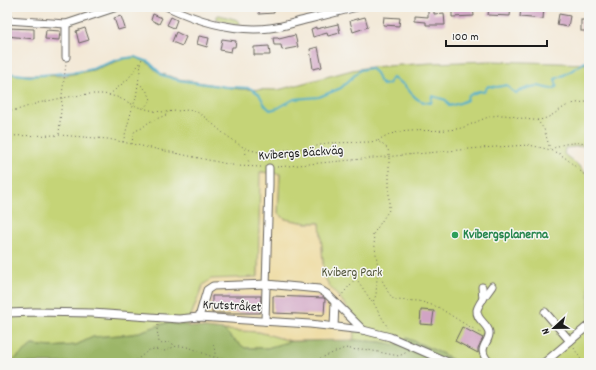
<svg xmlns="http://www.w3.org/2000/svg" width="596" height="370" viewBox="0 0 596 370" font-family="Dekko,sans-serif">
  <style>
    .green { fill: #c5d477; stroke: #70784a }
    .forest { fill: #9cb668; stroke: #5c6942 }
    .sand { fill: #eeda9e; stroke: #857b5d }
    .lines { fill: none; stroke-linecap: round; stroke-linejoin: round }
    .stream { stroke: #4daecc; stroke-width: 2 }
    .building { fill: #d1a4c4 }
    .minor-casing { stroke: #67635d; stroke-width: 9 }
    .path { stroke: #67635d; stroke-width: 1; stroke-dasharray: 1 3; stroke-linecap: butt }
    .minor { stroke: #fff; stroke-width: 7 }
    .leisure-dot { fill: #2e9e5b; stroke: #f6f6f2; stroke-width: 1.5 }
    .labels { text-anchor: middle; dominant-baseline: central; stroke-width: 3; stroke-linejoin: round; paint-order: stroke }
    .street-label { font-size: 13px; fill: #1c1c1c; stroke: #f6f6f2 }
    .leisure-label { font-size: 13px; font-weight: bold; fill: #27864d; stroke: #f6f6f2; text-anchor: start }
    .park-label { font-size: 13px; fill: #4f5337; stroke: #f6f6f2 }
  </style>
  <rect width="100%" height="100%" fill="#f6f6f2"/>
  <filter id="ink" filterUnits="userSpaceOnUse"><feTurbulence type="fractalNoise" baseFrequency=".025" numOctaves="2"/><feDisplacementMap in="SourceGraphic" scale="8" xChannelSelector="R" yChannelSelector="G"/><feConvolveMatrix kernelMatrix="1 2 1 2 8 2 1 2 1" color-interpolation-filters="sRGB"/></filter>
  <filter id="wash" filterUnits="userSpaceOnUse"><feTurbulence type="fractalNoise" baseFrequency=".012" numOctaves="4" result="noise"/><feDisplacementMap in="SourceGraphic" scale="16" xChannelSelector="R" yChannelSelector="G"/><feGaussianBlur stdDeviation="0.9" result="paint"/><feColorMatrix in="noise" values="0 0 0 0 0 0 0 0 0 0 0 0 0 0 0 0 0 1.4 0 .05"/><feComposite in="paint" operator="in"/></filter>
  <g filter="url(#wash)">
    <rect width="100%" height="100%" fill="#f3e8d6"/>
    <g class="green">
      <polygon points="219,15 238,20 240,23 238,25 217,20 217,16"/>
      <polygon points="134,57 147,62 159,73 179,79 239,89 278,90 352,70 371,67 432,63 492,61 589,64 589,145 565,148 564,154 579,166 589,177 589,363 458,363 443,354 407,338 396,345 380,342 353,340 357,320 343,302 330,287 324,276 320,223 306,223 285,219 278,213 280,174 261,172 258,278 203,285 187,326 166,323 133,334 93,337 76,345 51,347 32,345 10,363 7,363 7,74 63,76 93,70 126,58"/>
      <polygon points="224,330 259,332 291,341 267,348 245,348 234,340"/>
    </g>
    <polygon class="forest" points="166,323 224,330 234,340 245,348 267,348 291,341 353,340 380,342 396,345 407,338 443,354 458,363 10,363 32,345 51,347 76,345 93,337 133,334"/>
    <polygon class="sand" points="260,172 280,174 278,213 285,219 306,223 320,223 324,276 330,287 343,302 357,320 353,340 291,341 259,332 224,330 187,326 203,285 211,279 258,277"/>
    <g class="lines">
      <path class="stream" d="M7 73 30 76 78 72 92 69 120 59 135 57 149 62 162 75 178 80 226 87 250 88 259 94 265 105 270 110 278 108 294 99 319 97 341 88 360 70 370 68 376 73 379 81 383 85 389 84 391 79 393 78C396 81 401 82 404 85 414 95 415 102 431 103L432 96 446 100 449 106 460 103 467 100 468 96 479 91 484 92 488 86 497 87 507 85 511 90 516 93C522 90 530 86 538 86 543 87 548 89 554 89L557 86 555 79C567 75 575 68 585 62L589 64"/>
    </g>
    <g id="blocks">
      <g class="building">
        <polygon points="259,7 274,7 274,13 259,14"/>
        <polygon points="452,7 473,7 474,16 452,17"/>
        <polygon points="489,7 511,7 510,16 488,15"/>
        <polygon points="521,7 544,7 543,19 520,17"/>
        <polygon points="428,10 434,10 434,14 444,13 445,25 426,25 426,22 415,21 415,16 428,17"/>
        <polygon points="153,14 162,18 159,24 151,20"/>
        <polygon points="559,14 570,16 568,27 557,25"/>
        <polygon points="121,16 125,28 118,30 114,18"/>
        <polygon points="171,17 177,20 174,28 167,25"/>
        <polygon points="365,17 368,27 353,32 350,21"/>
        <polygon points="384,17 400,18 399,26 383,25"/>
        <rect x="581" y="20" width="8" height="11"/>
        <polygon points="338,24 340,33 328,36 327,33 313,37 311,29 316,27 316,29"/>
        <polygon points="7,28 34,29 34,39 7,36"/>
        <polygon points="85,28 89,40 79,43 76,31"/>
        <polygon points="46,30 60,31 59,40 45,39"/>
        <polygon points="176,32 186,37 182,46 172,42"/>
        <polygon points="295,35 298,47 282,50 281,45 274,45 273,38 278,38 279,39"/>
        <polygon points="199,36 209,38 207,47 197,44"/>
        <polygon points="222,39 236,41 235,47 232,47 231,52 220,50"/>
        <polygon points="269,46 270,55 254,55 254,47"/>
        <polygon points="318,47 322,67 313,69 310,49"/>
        <polygon points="212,296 261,296 260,313 212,313"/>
        <polygon points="273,296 324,298 325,299 324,315 273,313"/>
        <polygon points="421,310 434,311 432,325 420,324"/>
        <polygon points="462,327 483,338 478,348 478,353 455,341"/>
      </g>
    </g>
  </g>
  <g filter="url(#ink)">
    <use href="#blocks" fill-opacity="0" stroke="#67635d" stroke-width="1"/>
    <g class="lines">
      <g class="minor-casing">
        <g id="minor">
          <path d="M168 7C200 22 235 32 270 28 283 27 296 22 309 19 325 15 341 11 357 7"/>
          <polyline points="7,20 66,24 117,7"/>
          <polyline points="66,24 66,57"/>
          <polyline points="482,287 483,299"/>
          <polyline points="335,302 363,330"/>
          <polyline points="545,312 570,341"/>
          <polyline points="7,313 35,312 92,313 179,319 199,317 310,324 363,330 390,337 450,363"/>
          <polyline points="199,317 207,290 213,286 266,284 319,289 327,294 335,302 334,327"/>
          <polyline points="265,321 269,184 269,168"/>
          <path d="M490 363C474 347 491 343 489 332 487 323 476 320 477 310 478 304 488 292 492 286"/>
          <polyline points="544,363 589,325"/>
        </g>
      </g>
      <g class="path">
        <path d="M138 83C145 88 149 93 151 100L144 108"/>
        <polyline points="109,95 128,79 140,63"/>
        <polyline points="7,110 17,110 38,103 62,98 88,94 104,94 117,97 138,107 154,111 164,112 189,110 197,112 206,118 223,133 241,146 250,150 259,152 310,148 327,143 369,142 378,141 387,148 389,152 389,210 372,236"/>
        <polyline points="537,120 544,129 550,149"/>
        <polyline points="59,134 62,98 62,95 66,64"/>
        <polyline points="7,136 59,135 108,139 237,166 261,167"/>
        <path d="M378 141C394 125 438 134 461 128 475 124 486 115 502 115 513 115 527 121 538 120 550 119 558 110 568 105 574 103 582 102 589 102"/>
        <polyline points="123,142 132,109 136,98 142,57"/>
        <polyline points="132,144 133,134 135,131 142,128 149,122 166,115 168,112"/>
        <polyline points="245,149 246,155 251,167"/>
        <path d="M551 150C561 142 577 143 589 142"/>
        <polyline points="277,167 480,148 529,145 547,149 560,154 568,160 589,179"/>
        <polyline points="373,234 379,274 388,292 394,300 419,301 438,307 463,323 481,333"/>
        <polyline points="356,278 372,302"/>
        <polyline points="340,297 356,278 359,271 362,270 379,274 377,278 376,295 373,302 388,328"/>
        <polyline points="158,325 157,330 159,342 162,344 167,342 173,344 174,346"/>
        <polyline points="213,345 215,351 215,357"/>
        <polyline points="574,348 583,363"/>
        <path d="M133 363 149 350 155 349 165 351C169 349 173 347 177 346 188 345 199 352 210 356 220 359 230 361 240 363"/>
        <polyline points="309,363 345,348 357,350 363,349 399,356 407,352"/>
        <polyline points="474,363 479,360"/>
      </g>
      <use href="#minor" class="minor"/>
    </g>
  </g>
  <circle class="leisure-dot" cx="455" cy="235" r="4"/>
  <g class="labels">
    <g class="street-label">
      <text transform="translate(301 154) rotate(-4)">Kvibergs Bäckväg</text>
      <text transform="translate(232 307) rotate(3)">Krutstråket</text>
    </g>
    <g class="leisure-label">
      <text x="463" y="235">Kvibergsplanerna</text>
    </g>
    <g class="park-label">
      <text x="352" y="273">Kviberg Park</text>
    </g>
  </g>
  <rect width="596" height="370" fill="none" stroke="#f6f6f2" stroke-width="24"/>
  <g transform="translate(554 328) rotate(248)" stroke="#f6f6f2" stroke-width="3" paint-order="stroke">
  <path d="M0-3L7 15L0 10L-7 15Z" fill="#1c1c1c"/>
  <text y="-6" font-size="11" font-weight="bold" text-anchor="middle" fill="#1c1c1c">N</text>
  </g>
  <path d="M446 40v6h101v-6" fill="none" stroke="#1c1c1c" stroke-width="2"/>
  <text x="452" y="40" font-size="12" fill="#1c1c1c" stroke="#f6f6f2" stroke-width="3" paint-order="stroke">100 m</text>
</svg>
